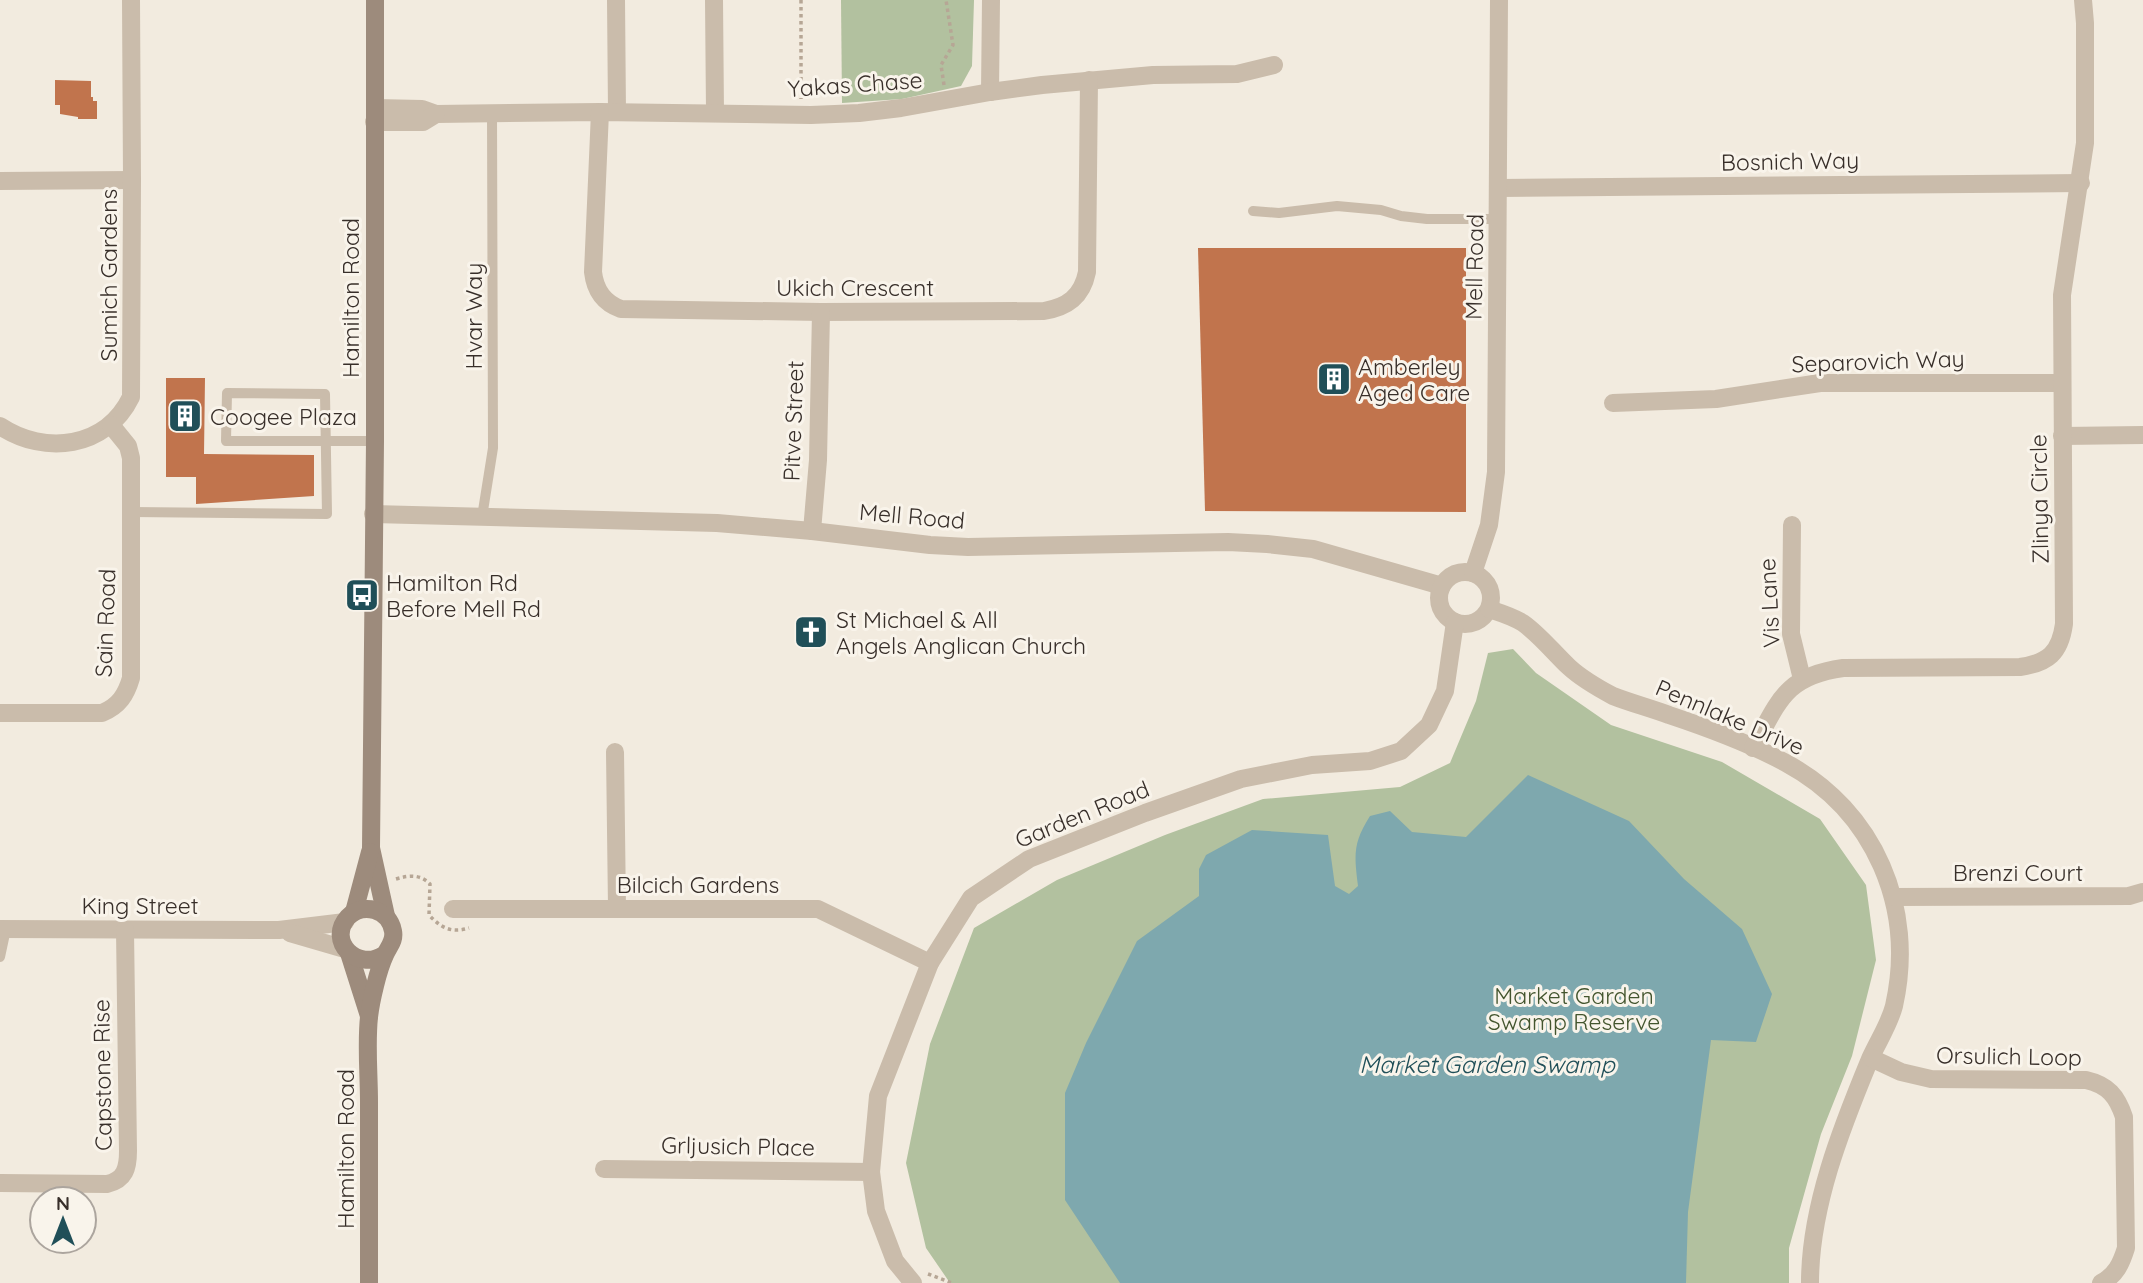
<svg xmlns="http://www.w3.org/2000/svg" width="2143" height="1283" viewBox="0 0 2143 1283" font-family="Quicksand,sans-serif">
  <style>
    .green { fill: #b2c19f }
    .water { fill: #7ea8ae }
    .building { fill: #c1744d }
    .lines { fill: none; stroke-linecap: round; stroke-linejoin: round }
    .path { stroke: #b6a695; stroke-width: 3.5; stroke-dasharray: 3.5 3.5; stroke-linecap: butt }
    .service { stroke: #cabcab; stroke-width: 10 }
    .minor { stroke: #cabcab; stroke-width: 18 }
    .secondary { stroke: #9d8b7c; stroke-width: 18 }
    .labels { text-anchor: middle; dominant-baseline: central; stroke-width: 6; stroke-linejoin: round; paint-order: stroke }
    .street-label { font-size: 23px; fill: #382f2a; stroke: #f9f4eb }
    .poi-label { font-size: 23px; fill: #382f2a; stroke: #f9f4eb; text-anchor: start }
    .park-label { font-size: 23px; fill: #43552e; stroke: #f9f4eb }
    .water-label { font-size: 24px; font-style: italic; fill: #204f58; stroke: #f9f4eb }
  </style>
  <rect width="100%" height="100%" fill="#f2ebdf"/>
  <g class="green">
    <polygon points="841,0 974,0 972,66 961,86 902,99 842,103"/>
    <polygon points="1513,649 1536,673 1611,725 1722,762 1820,819 1866,885 1876,960 1852,1056 1821,1134 1789,1248 1789,1283 950,1283 926,1248 906,1163 930,1044 974,928 1057,880 1165,835 1263,799 1400,787 1450,763 1476,701 1488,653"/>
  </g>
  <path class="water" d="M1528 775 1629 821 1684 879 1742 929 1772 994 1756 1042 1711 1040 1688 1212 1686 1283H1120L1065 1200V1093L1086 1043 1137 941 1199 896V869L1206 855 1252 830 1328 835 1335 886 1349 894 1358 886C1354 854 1353 843 1370 816L1390 811 1412 832 1466 837Z"/>
  <g class="building">
    <polygon points="55,80 91,81 91,97 93,97 93,101 97,101 97,119 78,119 78,117 60,114 60,105 55,105"/>
    <polygon points="1198,248 1466,248 1466,512 1205,511"/>
    <polygon points="166,378 205,378 204,454 314,455 314,496 196,504 196,477 166,477"/>
  </g>
  <g class="lines">
    <g class="path">
      <polyline points="801,0 801,99"/>
      <polyline points="944,85 941,65 953,45 946,0"/>
      <path d="M396 879C409 875 420 874 430 884L429 915C442 929 452 933 469 928"/>
      <polyline points="928,1274 952,1283"/>
    </g>
    <g class="service">
      <polyline points="1253,211 1279,213 1337,206 1381,210 1401,216 1427,219 1498,219"/>
      <polyline points="132,512 327,514 325,394 227,393 226,441 375,441"/>
      <polyline points="482,517 493,448 492,114"/>
      <polyline points="0,957 6,929"/>
    </g>
    <g class="minor">
      <polyline points="616,0 617,112"/>
      <polyline points="714,0 715,112"/>
      <polyline points="990,92 991,0"/>
      <polyline points="375,108 422,109 436,114 600,112 811,115 859,113 901,108 990,92 1042,85 1153,75 1237,74 1274,65"/>
      <path d="M600 112 593 272C595 290 604 303 621 309L821 312 1044 311C1067 307 1082 297 1087 272L1089 80"/>
      <polyline points="374,122 423,122 436,114"/>
      <polyline points="0,181 132,180"/>
      <polyline points="1499,188 2081,183"/>
      <polyline points="1613,403 1716,399 1820,383 2062,383"/>
      <path d="M0 426C45 456 106 448 131 397L132 180 131 0"/>
      <polyline points="2062,436 2143,435"/>
      <polyline points="373,514 717,523 812,531 930,545 968,547 1228,542 1267,544 1313,549 1442,586"/>
      <polyline points="1792,525 1791,634 1802,679"/>
      <polyline points="812,531 818,460 821,312"/>
      <circle cx="1465" cy="598" r="26"/>
      <polyline points="1473,573 1489,525 1496,472 1499,0"/>
      <path d="M1489 609C1501 613 1512 616 1523 623 1540 635 1554 653 1569 667 1582 679 1598 688 1613 696 1631 703 1650 708 1669 715 1708 728 1749 743 1786 763 1875 811 1916 908 1894 1006 1889 1025 1878 1041 1870 1059 1841 1129 1810 1207 1810 1283"/>
      <path d="M0 713H102C119 706 126 695 131 678V458L128 446 111 425"/>
      <path d="M1753 748C1779 701 1785 676 1843 668L2020 667C2048 663 2060 653 2064 624L2062 295 2085 143V23L2083 0"/>
      <polyline points="615,752 617,908"/>
      <polyline points="1893,897 2129,896 2143,892"/>
      <polyline points="453,909 818,909 930,963"/>
      <polyline points="0,929 279,930 345,922"/>
      <polyline points="290,933 345,949"/>
      <path d="M1871 1058 1901 1072 1931 1079 2086 1080C2108 1085 2117 1096 2124 1117L2126 1248C2121 1264 2116 1275 2101 1283"/>
      <polyline points="604,1169 871,1172"/>
      <path d="M0 1183 107 1184C125 1180 128 1168 128 1151L125 930"/>
      <polyline points="913,1283 895,1261 876,1211 871,1172 878,1096 930,963 971,898 1029,859 1145,813 1241,779 1312,765 1370,761 1401,751 1429,725 1445,691 1455,622"/>
    </g>
    <g class="secondary">
      <polyline points="375,0 375,441 371,848 386,916"/>
      <polyline points="354,912 370,852"/>
      <polyline points="349,953 369,1016"/>
      <path d="M369 1283C369 1223 369 1162 369 1102 369 1074 366 1045 369 1017 371 1000 378 970 385 955 389 946 395 941 393 931 389 909 363 902 348 917 326 941 358 973 385 954"/>
    </g>
  </g>
  <defs>
    <g id="building-square" transform="scale(1.75)"><rect x="-9" y="-9" width="18" height="18" rx="4" fill="#204f58" stroke="#f9f4eb"/><path d="M-4-6H4V6H1V3H-1V6H-4ZM-2.5-4.3h1.7v1.8h-1.7ZM.8-4.3h1.7v1.8H.8ZM-2.5-1h1.7V.8h-1.7ZM.8-1h1.7V.8H.8Z" fill="#fff"/></g>
    <g id="bus-square" transform="scale(1.75)"><rect x="-9" y="-9" width="18" height="18" rx="4" fill="#204f58" stroke="#f9f4eb"/><path d="M-5-6H5V4H4V6H2V4H-2V6H-4V4H-5ZM-3.5-4V0h7V-4ZM-3.5 1.2v1.5H-2V1.2ZM2 1.2v1.5H3.5V1.2Z" fill="#fff"/></g>
    <g id="church-square" transform="scale(1.75)"><rect x="-9" y="-9" width="18" height="18" rx="4" fill="#204f58" stroke="#f9f4eb"/><path d="M-1.2-6h2.4v3.5h3.3v2.4h-3.3V6h-2.4V-.1h-3.3v-2.4h3.3Z" fill="#fff"/></g>
  </defs>
  <g fill-rule="evenodd">
    <use href="#building-square" x="1334" y="379"/>
    <use href="#building-square" x="185" y="416"/>
    <use href="#bus-square" x="362" y="595"/>
    <use href="#church-square" x="811" y="632"/>
  </g>
  <g class="labels">
    <g class="street-label">
      <text transform="translate(855 84) rotate(-4)">Yakas Chase</text>
      <text transform="translate(1790 161) rotate(-1)">Bosnich Way</text>
      <text transform="translate(1474 267) rotate(-89)">Mell Road</text>
      <text transform="translate(108 275) rotate(-90)">Sumich Gardens</text>
      <text x="855" y="287">Ukich Crescent</text>
      <text transform="translate(350 298) rotate(-90)">Hamilton Road</text>
      <text transform="translate(473 316) rotate(-90)">Hvar Way</text>
      <text transform="translate(1878 361) rotate(-2)">Separovich Way</text>
      <text transform="translate(793 421) rotate(-88)">Pitve Street</text>
      <text transform="translate(2039 499) rotate(-91)">Zlinya Circle</text>
      <text transform="translate(912 516) rotate(5)">Mell Road</text>
      <text transform="translate(1769 603) rotate(-93)">Vis Lane</text>
      <text transform="translate(105 623) rotate(-88)">Sain Road</text>
      <text transform="translate(1730 717) rotate(23)">Pennlake Drive</text>
      <text transform="translate(1082 814) rotate(-22)">Garden Road</text>
      <text x="2018" y="872">Brenzi Court</text>
      <text x="698" y="884">Bilcich Gardens</text>
      <text x="140" y="905">King Street</text>
      <text transform="translate(2009 1056) rotate(1)">Orsulich Loop</text>
      <text transform="translate(102 1075) rotate(-91)">Capstone Rise</text>
      <text transform="translate(738 1146) rotate(1)">Grljusich Place</text>
      <text transform="translate(345 1149) rotate(-90)">Hamilton Road</text>
    </g>
    <g class="poi-label">
      <text x="1358" y="366">Amberley<tspan x="1358" dy="26">Aged Care</tspan></text>
      <text x="210" y="416">Coogee Plaza</text>
      <text x="386" y="582">Hamilton Rd<tspan x="386" dy="26">Before Mell Rd</tspan></text>
      <text x="836" y="619">St Michael &amp; All<tspan x="836" dy="26">Angels Anglican Church</tspan></text>
    </g>
    <g class="park-label">
      <text x="1574" y="995">Market Garden<tspan x="1574" dy="26">Swamp Reserve</tspan></text>
    </g>
    <g class="water-label">
      <text x="1487" y="1064">Market Garden Swamp</text>
    </g>
  </g>
  <g transform="translate(63 1220)"><circle r="33" fill="#f9f4eb" stroke="#aca59e" stroke-width="2"/>
  <path d="M0-5L12 26L0 18L-12 26Z" fill="#204f58"/>
  <text y="-10" font-size="19" font-weight="bold" text-anchor="middle" fill="#382f2a">N</text>
  </g>
</svg>
